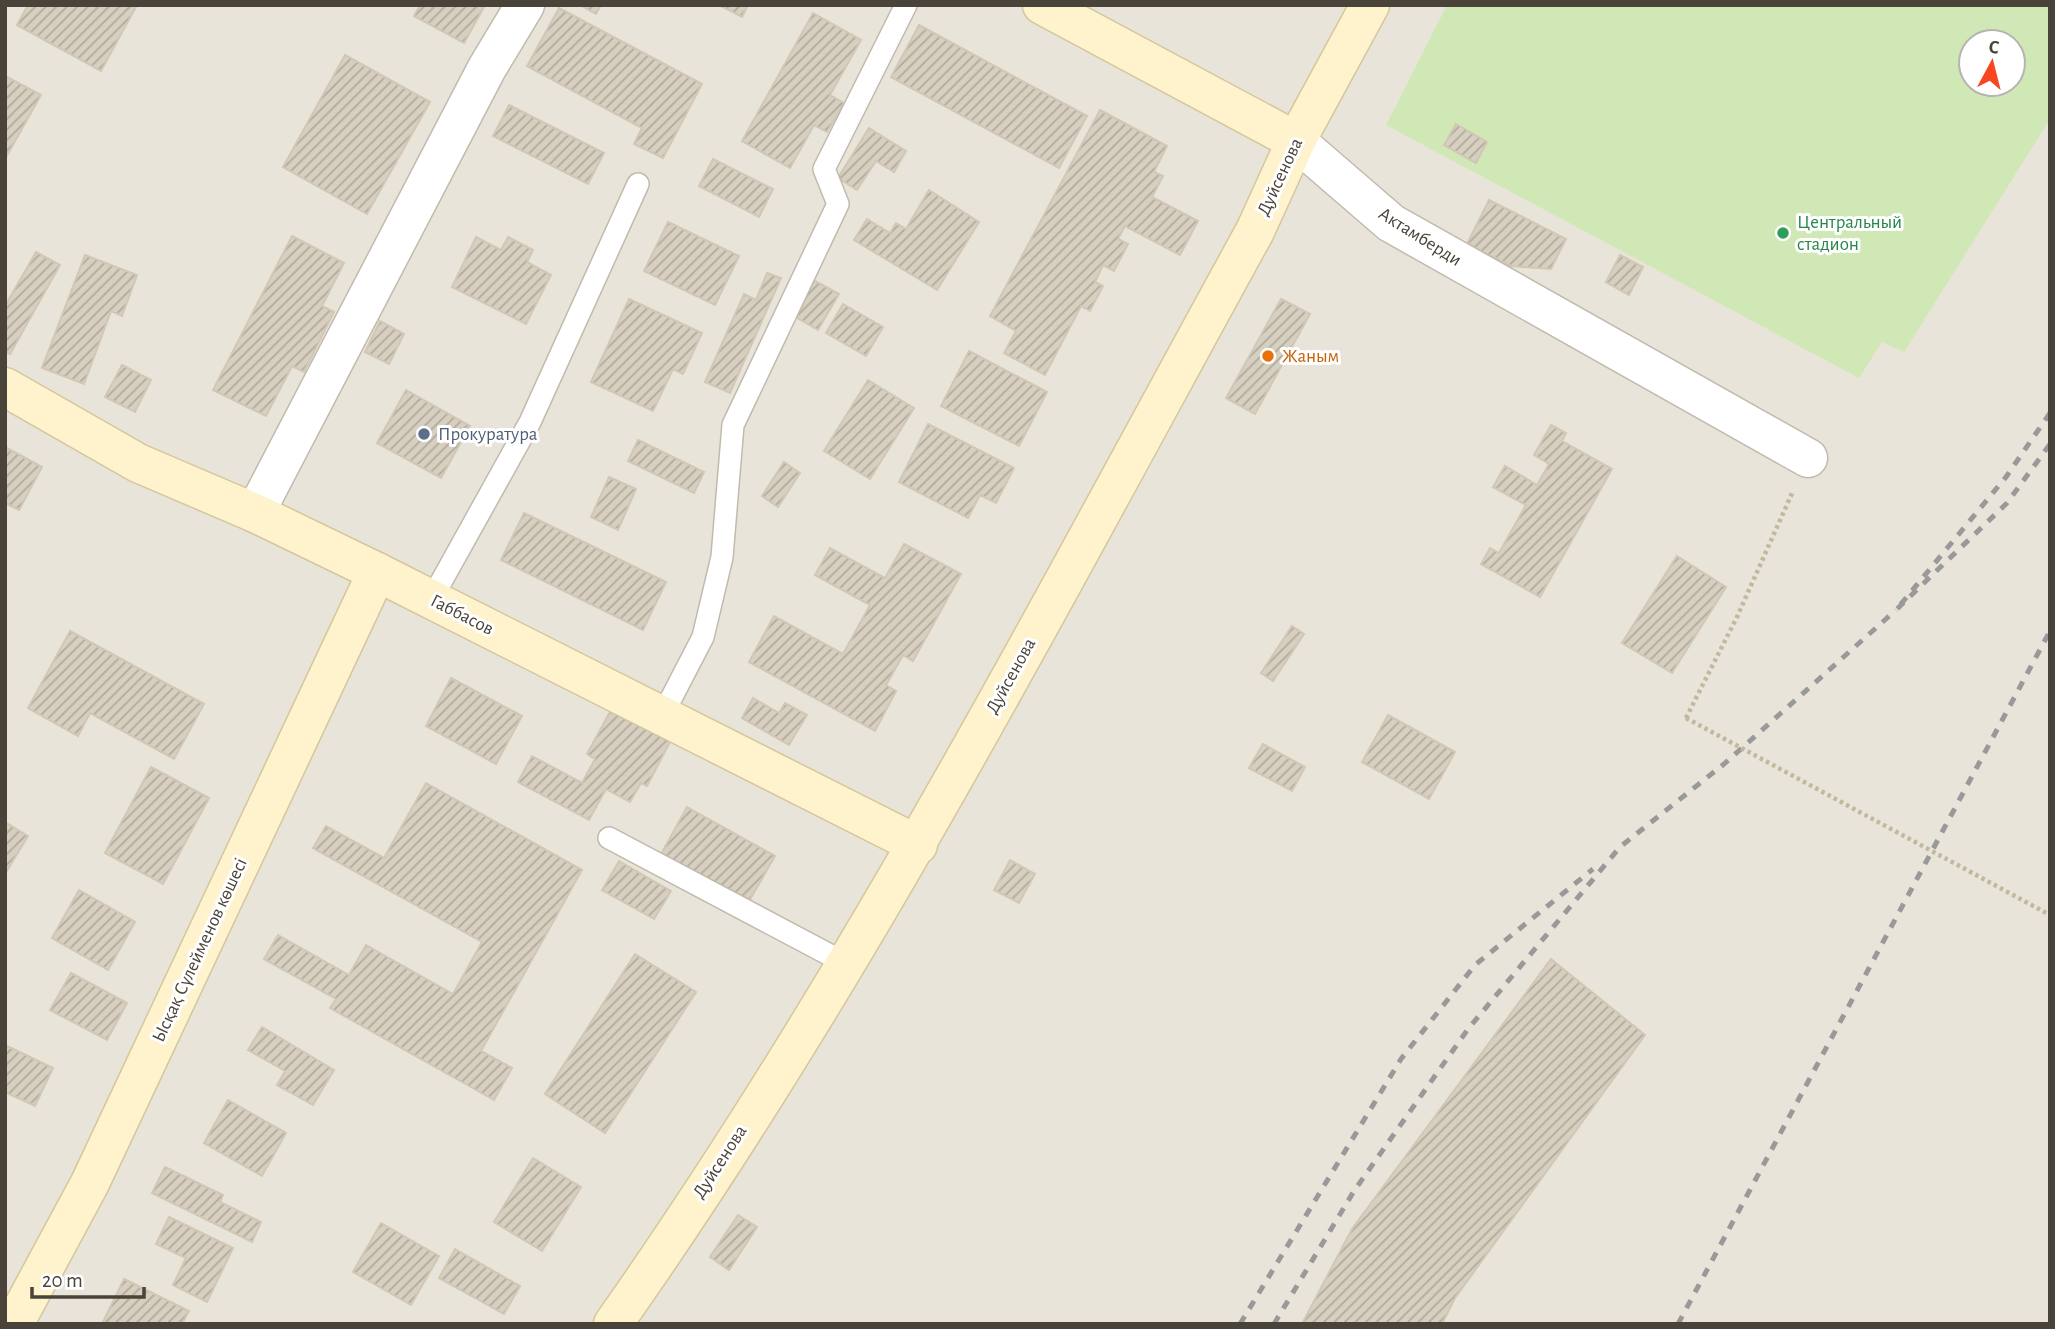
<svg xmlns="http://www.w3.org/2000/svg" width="2055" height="1329" viewBox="0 0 2055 1329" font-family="'Alegreya Sans',sans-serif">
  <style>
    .residential { fill: #e9e4d9; fill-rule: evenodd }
    .pitch { fill: #d0e8b5; fill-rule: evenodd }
    .building { fill: url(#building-hatch); stroke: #d2c7b4; stroke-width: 2 }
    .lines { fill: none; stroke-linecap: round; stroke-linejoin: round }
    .lane-casing { stroke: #c1baad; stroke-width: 24 }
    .street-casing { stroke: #c1baad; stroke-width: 41 }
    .secondary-casing { stroke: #d4c79b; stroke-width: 41 }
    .path { stroke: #c2b79f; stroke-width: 4.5; stroke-dasharray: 3.5 3.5; stroke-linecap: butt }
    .lane { stroke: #fff; stroke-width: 21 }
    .street { stroke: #fff; stroke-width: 38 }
    .secondary { stroke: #fef3cd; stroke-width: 38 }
    .rail { stroke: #999; stroke-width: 5; stroke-dasharray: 9 9; stroke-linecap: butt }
    .path-bridge { stroke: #c2b79f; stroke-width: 4.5; stroke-dasharray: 3.5 3.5; stroke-linecap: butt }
    .leisure-dot { fill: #2e9e5b; stroke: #fff; stroke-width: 2.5 }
    .food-dot { fill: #e8710a; stroke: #fff; stroke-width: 2.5 }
    .service-dot { fill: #5c6f8a; stroke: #fff; stroke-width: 2.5 }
    .labels { text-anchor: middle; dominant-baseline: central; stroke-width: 6; stroke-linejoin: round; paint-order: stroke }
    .street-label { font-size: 19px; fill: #4a4339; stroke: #fff }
    .leisure-label { font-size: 19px; fill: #27864d; stroke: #fff; text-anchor: start }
    .food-label { font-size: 19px; fill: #c56008; stroke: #fff; text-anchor: start }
    .service-label { font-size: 19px; fill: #4e5e75; stroke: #fff; text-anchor: start }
  </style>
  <defs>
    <pattern id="building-hatch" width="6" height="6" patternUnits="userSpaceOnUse" patternTransform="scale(1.75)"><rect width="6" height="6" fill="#d7cfc0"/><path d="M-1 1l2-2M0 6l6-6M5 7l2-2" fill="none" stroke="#b0aa9d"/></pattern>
  </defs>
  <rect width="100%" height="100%" fill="#f5f2eb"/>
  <path class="residential" d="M5 5H2050V1324H5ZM1971 42H2013V84H1971Z"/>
  <path class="pitch" d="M1447 5H2050V119L1904 352 1882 342 1859 378 1386 125ZM1971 42H2013V84H1971Z"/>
  <g class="building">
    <polygon points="28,5 137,5 101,71 17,25"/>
    <polygon points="420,5 485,5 464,43 414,16"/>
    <polygon points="580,5 601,5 596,14"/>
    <polygon points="719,5 748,5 742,17"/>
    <polygon points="559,8 702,84 663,158 634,144 642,128 527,66"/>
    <polygon points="813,13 861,40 830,95 844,103 827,132 814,125 790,168 742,141"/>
    <polygon points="919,25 1087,116 1059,168 891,77"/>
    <polygon points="345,55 430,102 367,214 283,167"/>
    <polygon points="5,76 41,95 5,159"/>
    <polygon points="509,105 604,153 588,184 493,136"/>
    <polygon points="1100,110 1167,146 1154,172 1163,176 1152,197 1198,221 1180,255 1125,226 1118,239 1128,244 1114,271 1103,265 1095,282 1103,286 1090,311 1081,306 1045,375 1004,353 1016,331 990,316"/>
    <polygon points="1456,124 1487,142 1476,163 1444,145"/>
    <polygon points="869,128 906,151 894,172 876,161 857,190 838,178"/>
    <polygon points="713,159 773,189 759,217 699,186"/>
    <polygon points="929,190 979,222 937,290 854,240 867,219 890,233 896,223 906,229"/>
    <polygon points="1489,200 1566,239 1551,269 1511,266 1467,244"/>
    <polygon points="668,222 739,256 715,305 644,271"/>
    <polygon points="292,236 344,263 322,306 334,312 304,372 292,366 266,416 213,390"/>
    <polygon points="476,237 501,250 508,237 533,250 527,262 551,275 526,324 452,287"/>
    <polygon points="36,252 60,265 10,354 5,351 5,306"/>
    <polygon points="85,255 137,275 122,316 111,311 84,384 42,368"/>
    <polygon points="1620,255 1643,267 1629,295 1606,282"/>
    <polygon points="767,273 781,278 730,393 705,382 744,294 756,300"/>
    <polygon points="813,280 839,294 818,330 792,315"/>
    <polygon points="629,299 702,333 683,374 673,369 653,411 591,382"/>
    <polygon points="1281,299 1310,314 1255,414 1226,398"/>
    <polygon points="843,304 883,327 866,356 826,333"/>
    <polygon points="380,321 404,334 389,364 365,352"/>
    <polygon points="969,351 1047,392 1019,446 941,406"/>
    <polygon points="122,365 151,380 135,412 105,397"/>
    <polygon points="868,380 914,408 870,479 824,451"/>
    <polygon points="406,390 470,426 441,478 377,443"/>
    <polygon points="928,424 1014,468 996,503 980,495 968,518 899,482"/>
    <polygon points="1551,425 1566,433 1562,441 1612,469 1540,597 1481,564 1490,548 1499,553 1526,505 1493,487 1505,466 1537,485 1549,464 1534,455"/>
    <polygon points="638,440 704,472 694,493 628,461"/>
    <polygon points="5,447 42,467 19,510 5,503"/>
    <polygon points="784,462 800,473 778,507 762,496"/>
    <polygon points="609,477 636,489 618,530 591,517"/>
    <polygon points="524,513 666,582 643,630 501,560"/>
    <polygon points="904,544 961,574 913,661 903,655 886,685 896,691 875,731 749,662 774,616 843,654 870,605 815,575 830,548 885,578"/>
    <polygon points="1677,556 1726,587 1672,673 1622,643"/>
    <polygon points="1292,626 1304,634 1273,681 1261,673"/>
    <polygon points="70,631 204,704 174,759 90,713 78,736 28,708"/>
    <polygon points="451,678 522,716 496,764 426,726"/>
    <polygon points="753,698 779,713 785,703 807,715 789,745 742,718"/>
    <polygon points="612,708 671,740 647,786 641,783 630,802 606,789 589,820 518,782 532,756 582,783 595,759 587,754"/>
    <polygon points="1388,715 1455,752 1429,799 1362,762"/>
    <polygon points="1263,744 1305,767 1292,791 1249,768"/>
    <polygon points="151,767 209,798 163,884 105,853"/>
    <polygon points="426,783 582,870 481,1051 512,1068 494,1100 330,1008 336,999 264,959 278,935 349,975 366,945 453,994 482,942 313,848 326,826 384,858"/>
    <polygon points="687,807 775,856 748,903 661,854"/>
    <polygon points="5,822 28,836 5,874"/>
    <polygon points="1010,860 1035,874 1019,903 994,890"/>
    <polygon points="619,861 671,891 654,919 602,890"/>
    <polygon points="79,890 135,922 108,970 52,938"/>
    <polygon points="635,954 696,992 605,1133 545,1094"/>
    <polygon points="1551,959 1645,1035 1455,1298 1442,1324 1302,1324 1352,1229"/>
    <polygon points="71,973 127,1003 107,1040 50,1010"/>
    <polygon points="262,1027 334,1070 313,1105 277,1085 285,1071 248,1050"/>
    <polygon points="5,1045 53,1068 35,1106 5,1092"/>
    <polygon points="228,1100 286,1133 262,1176 204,1143"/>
    <polygon points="533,1158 581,1187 542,1251 494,1222"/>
    <polygon points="165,1167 223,1195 220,1202 261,1222 252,1242 152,1193"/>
    <polygon points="738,1215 757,1227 729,1270 710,1257"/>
    <polygon points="169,1217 233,1248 207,1302 173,1285 186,1258 156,1244"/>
    <polygon points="381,1223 439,1256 411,1305 353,1272"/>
    <polygon points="455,1249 520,1286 504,1314 439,1278"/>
    <polygon points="124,1279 189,1311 182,1324 102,1324"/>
  </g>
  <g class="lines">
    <g class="lane-casing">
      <g id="lane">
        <polyline points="431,600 530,422 638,184"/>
        <polyline points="662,716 703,637 722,557 733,425 838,204 824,169 906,5"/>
        <polyline points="609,838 845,963"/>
      </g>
    </g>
    <g class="street-casing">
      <g id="street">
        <polyline points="1296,141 1391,223 1808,458"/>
        <polyline points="255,513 487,68 525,5"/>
      </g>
    </g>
    <g class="secondary-casing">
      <g id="secondary">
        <polyline points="1042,5 1296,141"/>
        <polyline points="5,387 138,463 255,513 377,572 918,845"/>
        <polyline points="14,1324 90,1183 377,572"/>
        <path d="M613 1324C857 978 1052 600 1255 231L1296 141 1370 5"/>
      </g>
    </g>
    <polyline class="path" points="1686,718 1737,617 1793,491"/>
    <use href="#lane" class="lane"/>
    <use href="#street" class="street"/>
    <use href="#secondary" class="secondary"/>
    <g class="rail">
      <polyline points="2050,413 2006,477 1896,610 2007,503 2050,444"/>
      <polyline points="1240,1324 1401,1059 1475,965 1593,869"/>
      <polyline points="1274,1324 1354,1191 1468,1029 1620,847 1724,764 1896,610"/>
      <polyline points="1678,1324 2050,631"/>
    </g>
    <polyline class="path-bridge" points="1686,718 2050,915"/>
  </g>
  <circle class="leisure-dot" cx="1783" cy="233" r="7"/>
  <circle class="food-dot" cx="1268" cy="356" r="7"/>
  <circle class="service-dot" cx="424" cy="434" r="7"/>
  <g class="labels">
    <g class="street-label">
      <text transform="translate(1280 177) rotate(-65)">Дуйсенова</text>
      <text transform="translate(1420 237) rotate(32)">Актамберди</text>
      <text transform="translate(462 615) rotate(27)">Габбасов</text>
      <text transform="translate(1011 676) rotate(-61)">Дуйсенова</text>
      <text transform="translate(200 950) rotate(-65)">Ысқақ Сүлейменов көшесі</text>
      <text transform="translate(720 1162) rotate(-57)">Дуйсенова</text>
    </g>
    <g class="leisure-label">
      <text x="1797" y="222">Центральный<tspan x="1797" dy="22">стадион</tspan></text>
    </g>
    <g class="food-label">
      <text x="1282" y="356">Жаным</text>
    </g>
    <g class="service-label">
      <text x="438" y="434">Прокуратура</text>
    </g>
  </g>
  <rect width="2055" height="1329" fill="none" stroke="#4a4339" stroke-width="14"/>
  <g transform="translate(1992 63) rotate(7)"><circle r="33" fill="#ffffff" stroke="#b7b4b0" stroke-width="2"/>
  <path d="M0-5L12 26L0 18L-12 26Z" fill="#f64721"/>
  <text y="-10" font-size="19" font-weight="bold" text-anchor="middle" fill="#4a4339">С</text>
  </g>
  <path d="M32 1287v10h112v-10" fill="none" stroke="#4a4339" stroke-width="3.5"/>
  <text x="42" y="1287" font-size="21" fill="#4a4339" stroke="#ffffff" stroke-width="5" paint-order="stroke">20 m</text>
</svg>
